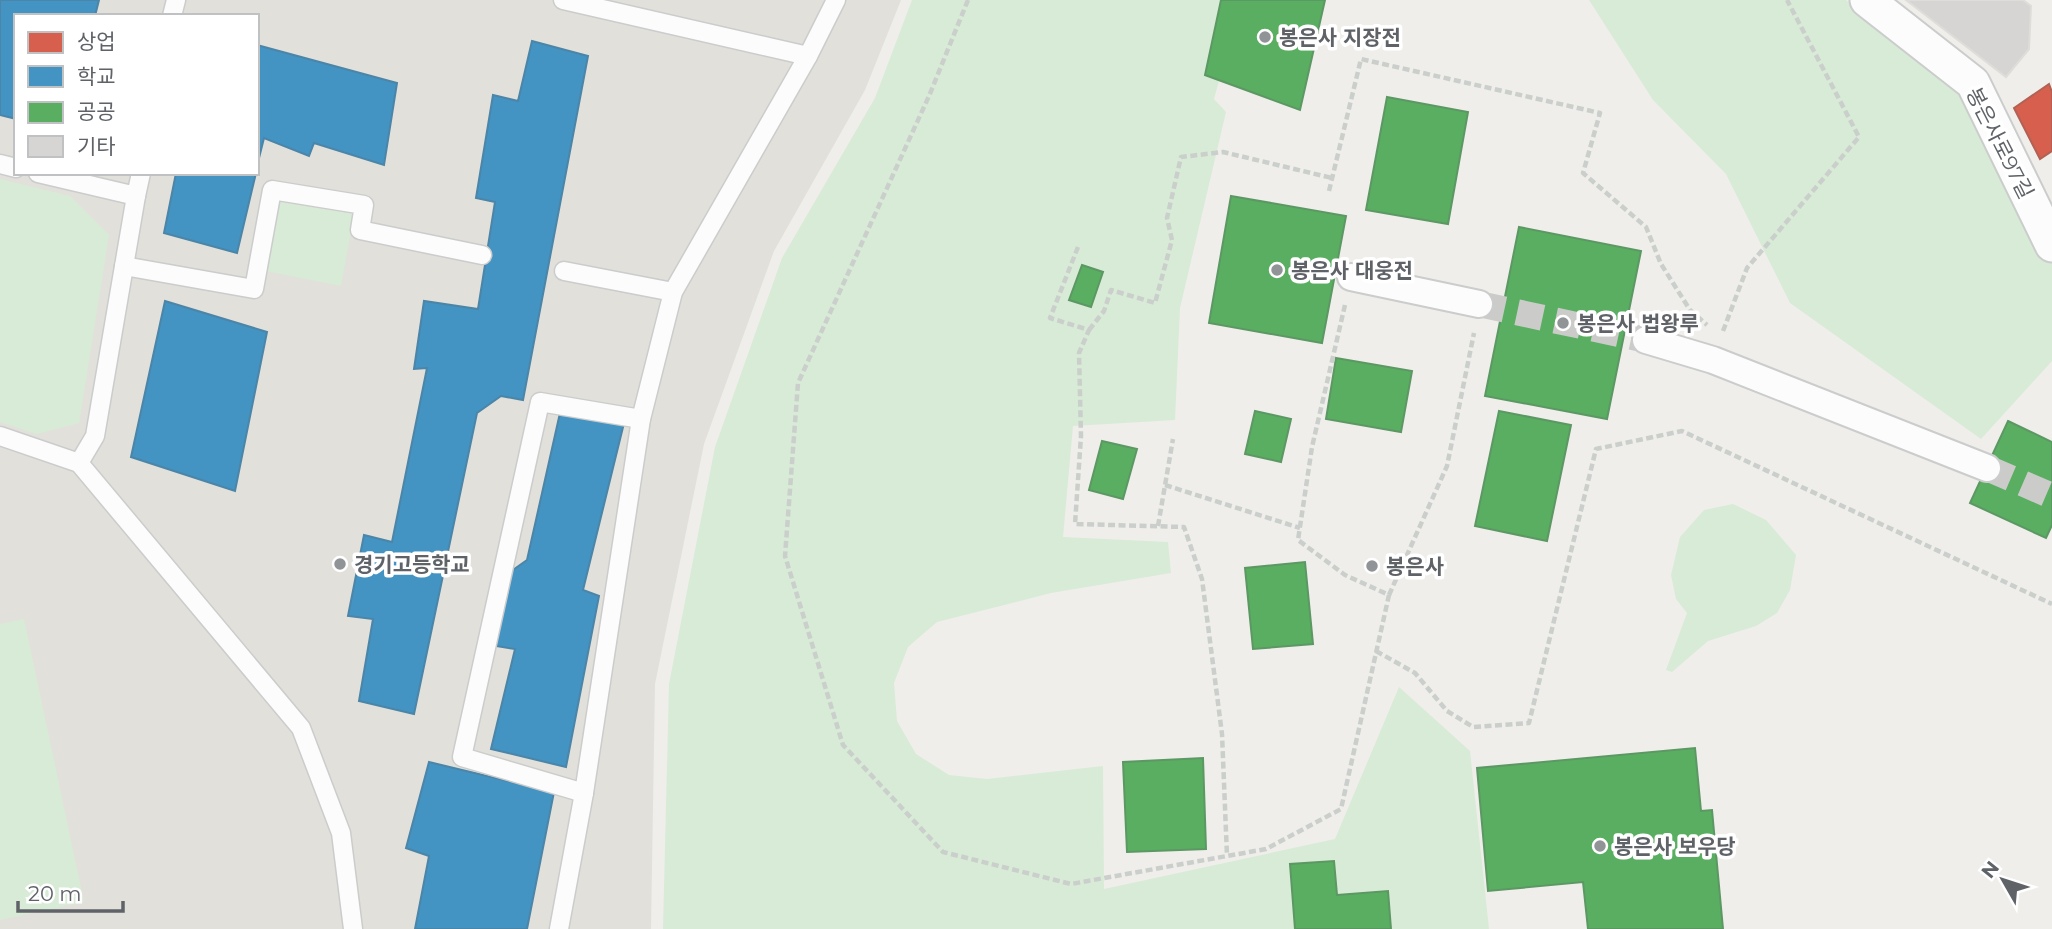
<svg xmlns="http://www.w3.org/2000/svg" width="2052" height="929" viewBox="0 0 2052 929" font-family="Montserrat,'Noto Sans KR',sans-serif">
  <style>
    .education { fill: #e2e0da; fill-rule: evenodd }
    .green { fill: #d8ebd6 }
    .shops { fill: #d6604d; stroke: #b26155; stroke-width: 2 }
    .schools { fill: #4393c3; stroke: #4b85a8; stroke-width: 2 }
    .public { fill: #5aae61; stroke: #5c9863; stroke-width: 2 }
    .building { fill: #d6d5d3; stroke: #deddd9; stroke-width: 2 }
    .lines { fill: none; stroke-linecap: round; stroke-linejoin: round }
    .pedestrian-tunnel { stroke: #cbcbca; stroke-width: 26; stroke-dasharray: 26 13; stroke-linecap: butt }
    .service-casing { stroke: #cbcccc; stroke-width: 21 }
    .pedestrian-casing { stroke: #cbcccc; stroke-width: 30 }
    .minor-casing { stroke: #cbcccc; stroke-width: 37 }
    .path { stroke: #cacfcc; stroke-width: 4.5; stroke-dasharray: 7 3.5; stroke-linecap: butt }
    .service { stroke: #fdfcfc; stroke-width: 18 }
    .pedestrian { stroke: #fdfcfc; stroke-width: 26 }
    .minor { stroke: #fdfcfc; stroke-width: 33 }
    .poi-dot { fill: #919496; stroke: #fff; stroke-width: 2.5 }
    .labels { text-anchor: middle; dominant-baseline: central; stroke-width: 7; stroke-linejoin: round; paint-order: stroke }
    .poi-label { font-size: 21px; font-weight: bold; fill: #5f6368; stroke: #fff; text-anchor: start }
    .street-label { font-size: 21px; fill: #5f6368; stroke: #fff }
  </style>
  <rect width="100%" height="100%" fill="#efeeea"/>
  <path class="education" d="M0 0H901L865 90 774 251 704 444 655 684 651 929H0ZM16 16H257V173H16Z"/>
  <g class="green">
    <polygon points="912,0 1241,0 1214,99 1226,112 1180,308 1175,420 1073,426 1063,537 1168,542 1171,573 1051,593 937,622 908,647 894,683 897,721 916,754 949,775 987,779 1103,766 1104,889 1335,839 1399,687 1470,751 1489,929 663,929 669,684 715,447 782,258 875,98"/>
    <polygon points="1589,0 1846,0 1987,119 2052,262 2052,361 1981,439 1790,303 1726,174 1653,100"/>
    <polygon points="0,179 70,196 109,235 79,423 37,434 0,422"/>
    <polygon points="279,202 354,214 341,286 266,271"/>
    <polygon points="1733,504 1766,520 1796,555 1790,590 1777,613 1756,626 1708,641 1672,672 1666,670 1687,613 1676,599 1671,575 1680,537 1704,510"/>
    <polygon points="24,619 84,902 0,920 0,624"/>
  </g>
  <polygon class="shops" points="2049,84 2052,92 2052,151 2040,159 2014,108"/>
  <g class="schools">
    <polygon points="0,0 99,0 95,16 16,16 16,119 0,115"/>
    <polygon points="532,41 588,56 523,400 501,396 477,413 414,714 359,701 373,619 348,616 364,535 392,542 427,368 414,369 424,301 478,309 495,202 476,198 493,95 518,101"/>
    <polygon points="257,45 397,83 384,165 314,143 309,156 264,138 257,166"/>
    <polygon points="176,173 256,173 237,253 164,233"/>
    <polygon points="165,301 267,332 235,491 131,457"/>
    <polygon points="560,413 624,423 583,590 599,596 566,767 491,749 515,649 496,646 510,572 527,560"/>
    <polygon points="429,762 554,792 527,929 415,929 429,856 406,848"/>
  </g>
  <g class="public">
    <polygon points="1221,0 1325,0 1300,110 1205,75"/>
    <polygon points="1387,97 1468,112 1448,224 1366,210"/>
    <polygon points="1231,196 1346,216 1322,343 1209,323"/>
    <polygon points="1519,227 1641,251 1607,419 1485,396"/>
    <polygon points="1082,265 1103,272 1091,307 1069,300"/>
    <polygon points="1336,358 1412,371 1401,432 1326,419"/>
    <polygon points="1255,411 1291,419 1281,462 1245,454"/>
    <polygon points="1499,411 1571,425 1547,541 1475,526"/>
    <polygon points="2008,421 2052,442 2052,525 2046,538 1970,503"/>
    <polygon points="1102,441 1137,449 1123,499 1089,490"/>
    <polygon points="1305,562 1313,644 1253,649 1245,568"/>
    <polygon points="1695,748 1701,811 1712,810 1723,929 1588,929 1583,882 1488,891 1477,768"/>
    <polygon points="1203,758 1206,849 1127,852 1123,762"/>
    <polygon points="1334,861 1337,895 1388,891 1391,929 1295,929 1290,864"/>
  </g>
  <polygon class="building" points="1906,0 2023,0 2031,6 2029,49 2006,77"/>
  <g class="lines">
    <g class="pedestrian-tunnel">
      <polyline points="1479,304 1646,340"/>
      <polyline points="1987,468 2052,496"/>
    </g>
    <g class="service-casing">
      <g id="service">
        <polyline points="563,0 808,56"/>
        <polyline points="172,16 176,0"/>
        <polyline points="0,164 16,168"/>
        <polyline points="38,173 136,196 95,436 79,463"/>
        <polyline points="136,196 141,173"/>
        <polyline points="124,266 254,289 272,190 364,205 360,230 482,255"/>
        <polyline points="564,271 673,292"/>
        <polyline points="0,436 79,463 301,728 341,833 353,929"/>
        <polyline points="584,793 462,757 540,402 641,419"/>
        <polyline points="559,929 584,793 641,419 673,292 808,56 836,0"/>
      </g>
    </g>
    <g class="pedestrian-casing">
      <g id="pedestrian">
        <polyline points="1351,277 1479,304"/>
        <polyline points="1646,340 1713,360 1987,468"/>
      </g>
    </g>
    <g class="minor-casing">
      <polyline id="minor" points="1867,0 1973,83 2052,245"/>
    </g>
    <g class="path">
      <polyline points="968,0 929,96 798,383 785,556 843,745 943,852 1071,884 1266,849 1341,809 1389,595 1345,575 1298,540 1312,447 1345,305"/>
      <polyline points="1329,191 1361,59 1600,113 1583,173 1646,227 1661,264 1690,310 1707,325"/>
      <polyline points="1078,247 1050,318 1089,330 1079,353 1081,436 1075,524 1184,527 1202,579 1222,734 1227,856"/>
      <polyline points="1089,330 1104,311 1111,290 1155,303 1172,240 1167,218 1181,157 1223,152 1332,178"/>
      <polyline points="1723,331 1747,268 1859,137 1787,0"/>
      <polyline points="1165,485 1300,528"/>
      <polyline points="1158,526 1173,439"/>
      <polyline points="1389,595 1447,466 1474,333"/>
      <polyline points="1376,651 1415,673 1447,711 1473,727 1529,723 1596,449 1682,431 2052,604"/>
    </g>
    <use href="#service" class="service"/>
    <use href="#pedestrian" class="pedestrian"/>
    <use href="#minor" class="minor"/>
  </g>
  <g class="poi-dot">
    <circle cx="1265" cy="37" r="7"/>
    <circle cx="1277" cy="270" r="7"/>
    <circle cx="1563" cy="323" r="7"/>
    <circle cx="340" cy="564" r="7"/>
    <circle cx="1372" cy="566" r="7"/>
    <circle cx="1600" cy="846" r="7"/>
  </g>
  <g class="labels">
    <g class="poi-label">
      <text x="1279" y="37">봉은사 지장전</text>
      <text x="1291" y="270">봉은사 대웅전</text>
      <text x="1577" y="323">봉은사 법왕루</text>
      <text x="354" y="564">경기고등학교</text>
      <text x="1386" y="566">봉은사</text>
      <text x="1614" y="846">봉은사 보우당</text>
    </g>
    <g class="street-label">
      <text transform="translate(2000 143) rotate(63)">봉은사로97길</text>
    </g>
  </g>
  <rect x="14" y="14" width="245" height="161" fill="#ffffff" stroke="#bfc1c3" stroke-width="2"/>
  <rect x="28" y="32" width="35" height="21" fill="#d6604d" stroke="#bfc1c3" stroke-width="2"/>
  <text x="77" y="49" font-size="21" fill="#5f6368">상업</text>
  <rect x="28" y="66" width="35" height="21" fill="#4393c3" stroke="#bfc1c3" stroke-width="2"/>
  <text x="77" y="84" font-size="21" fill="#5f6368">학교</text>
  <rect x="28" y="102" width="35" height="21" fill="#5aae61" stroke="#bfc1c3" stroke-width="2"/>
  <text x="77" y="119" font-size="21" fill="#5f6368">공공</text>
  <rect x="28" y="136" width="35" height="21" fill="#d6d5d3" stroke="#bfc1c3" stroke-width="2"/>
  <text x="77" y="154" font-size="21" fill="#5f6368">기타</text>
  <g transform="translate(2003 880) rotate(309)" stroke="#ffffff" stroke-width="5" paint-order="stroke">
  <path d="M0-5L12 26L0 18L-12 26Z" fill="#5f6368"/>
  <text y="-10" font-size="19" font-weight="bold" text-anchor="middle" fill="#5f6368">N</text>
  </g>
  <path d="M18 901v10h105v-10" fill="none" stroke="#5f6368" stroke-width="3.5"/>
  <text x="28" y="901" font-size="21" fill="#5f6368" stroke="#ffffff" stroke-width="5" paint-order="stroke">20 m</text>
</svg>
